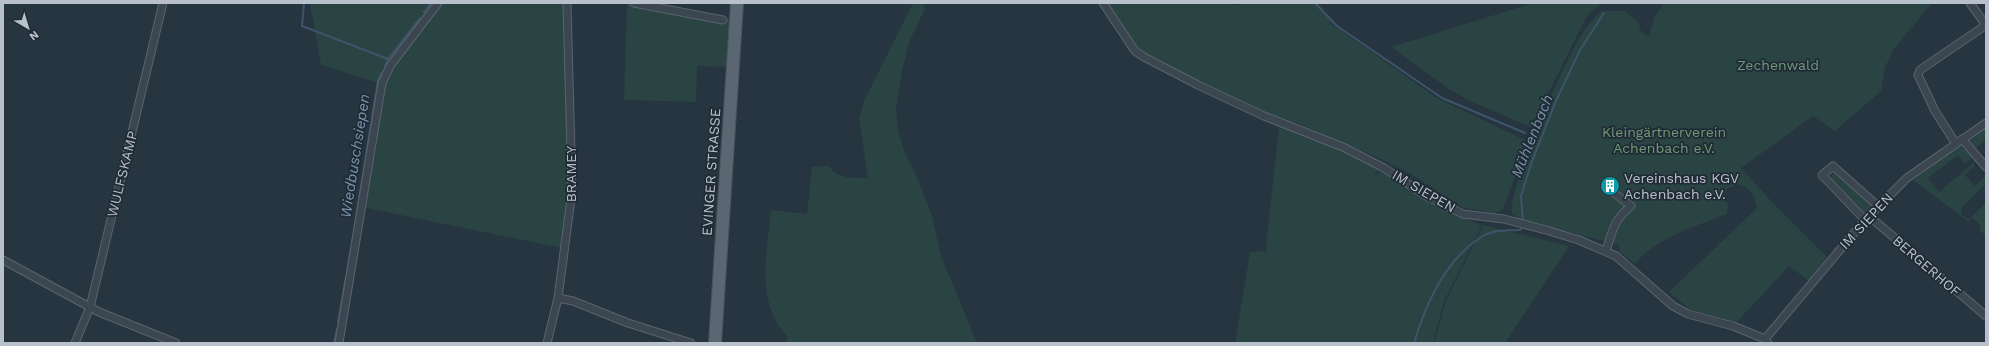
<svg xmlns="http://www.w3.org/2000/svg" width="1989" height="346" viewBox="0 0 1989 346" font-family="'Work Sans',sans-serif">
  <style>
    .green { fill: #2a4343 }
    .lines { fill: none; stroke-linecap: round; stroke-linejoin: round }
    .stream { stroke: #3e5469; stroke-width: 2 }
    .minor-casing { stroke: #59646e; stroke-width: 9 }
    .primary-casing { stroke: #48525d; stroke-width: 14 }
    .minor { stroke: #3b4651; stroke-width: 7 }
    .primary { stroke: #5a6671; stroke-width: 12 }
    .labels { text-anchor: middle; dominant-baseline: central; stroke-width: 3.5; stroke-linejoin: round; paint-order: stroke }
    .park-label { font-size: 14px; fill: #709b76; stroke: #202b36 }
    .street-label { font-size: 14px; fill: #b8c1cb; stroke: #202b36 }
    .poi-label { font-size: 14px; fill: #b8c1cb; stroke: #202b36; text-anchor: start }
    .water-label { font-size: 15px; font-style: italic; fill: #7a95ac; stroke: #202b36 }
  </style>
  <rect width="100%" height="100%" fill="#273541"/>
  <g class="green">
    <polygon points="310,3 567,3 572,191 566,249 362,207 382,84 321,65"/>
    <polygon points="627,3 735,21 732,67 697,66 696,102 624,100"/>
    <path d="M913 3H922L925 9 910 40 902 71 896 108 898 130 904 151 919 182 932 216 941 256 977 343H786L787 336C755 301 767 254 771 210L807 214 812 167 829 166C836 179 855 178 868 178L859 119 864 101Z"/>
    <polygon points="1104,3 1215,3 1240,5 1241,3 1318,3 1333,25 1437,98 1525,140 1525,150 1503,209 1499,212 1492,213 1462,207 1411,174 1383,160 1297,123 1279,119 1146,56 1134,47"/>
    <polygon points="1533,3 1601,3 1587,16 1531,127 1472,102 1449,89 1391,47"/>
    <path d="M1665 3H1932L1894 49 1885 67 1881 91 1835 131 1813 116 1741 168 1772 202 1827 257 1809 281 1789 266 1736 323 1689 309 1669 292 1757 208C1755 195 1751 189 1739 184L1727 189 1722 197 1728 205 1727 214C1697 226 1655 238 1635 264L1620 252 1619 245 1522 220 1512 214C1507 189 1565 61 1581 35 1587 27 1593 18 1601 11H1625L1639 23 1640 30 1649 37 1654 17Z"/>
    <path d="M1282 126 1346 151 1377 167 1378 170 1375 175 1382 172C1417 195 1441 211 1482 225L1444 301 1433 343H1235L1250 252 1264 251 1267 254 1266 245 1279 127Z"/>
    <polygon points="1986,129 1986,140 1976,148 1969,141"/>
    <polygon points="1958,147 1961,147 1973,157 1965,164 1958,155 1928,178 1939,192 1973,163 1975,166 1965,175 1975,186 1986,176 1986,184 1961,208 1961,214 1969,219 1986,203 1986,236 1979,230 1981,226 1974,219 1969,219 1970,223 1913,180"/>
    <polygon points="1834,173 1869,202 1872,206 1868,212 1862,212 1831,179 1831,175"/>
    <polygon points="1483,225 1569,246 1505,343 1434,343 1446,301"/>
  </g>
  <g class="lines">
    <g class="stream">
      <polyline points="304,3 302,26 388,59"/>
      <polyline points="1315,3 1337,26 1442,98 1525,133"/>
      <polyline points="424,12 431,3"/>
      <polyline points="385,67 388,59 420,18"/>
      <polyline points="1523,222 1521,196 1531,164 1556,101 1580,50 1604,13"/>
      <polyline points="352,243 378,81 381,74"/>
      <polyline points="347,272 351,248"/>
      <polyline points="338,322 346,277"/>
      <polyline points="334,343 337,329"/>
      <path d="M1414 343C1426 303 1446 258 1483 236 1493 230 1508 230 1520 230L1522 226"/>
    </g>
    <g class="minor-casing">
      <g id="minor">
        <polyline points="634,3 723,20"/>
        <polyline points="1103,3 1135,51 1144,57 1200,86 1264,116 1343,147 1384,168 1428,197 1463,214 1504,219 1546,230 1579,240 1616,256 1673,306 1688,314 1733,326 1765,339 1768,343"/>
        <polyline points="1970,3 1986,25"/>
        <polyline points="1962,139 1986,167"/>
        <polyline points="1956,144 1935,111 1918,75 1920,70 1986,25"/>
        <polyline points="1869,216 1986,316"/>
        <polyline points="1865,220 1822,175 1833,166 1879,207"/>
        <path d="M1606 251C1612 232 1614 219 1631 206L1614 193"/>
        <polyline points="3,260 99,312 176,343"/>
        <polyline points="558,298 573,301 628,323 691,343"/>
        <polyline points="1765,339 1865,220 1907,178 1986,123"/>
        <polyline points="75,343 90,307 163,3"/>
        <polyline points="339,343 382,83 390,66 438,3"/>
        <polyline points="547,343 558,298 572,191 567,3"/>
      </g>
    </g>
    <g class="primary-casing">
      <polyline id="primary" points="715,343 737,3"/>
    </g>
    <use href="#minor" class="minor"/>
    <use href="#primary" class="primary"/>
  </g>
  <defs>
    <g id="building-disc" transform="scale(1)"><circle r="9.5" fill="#0f9aa8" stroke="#202b36"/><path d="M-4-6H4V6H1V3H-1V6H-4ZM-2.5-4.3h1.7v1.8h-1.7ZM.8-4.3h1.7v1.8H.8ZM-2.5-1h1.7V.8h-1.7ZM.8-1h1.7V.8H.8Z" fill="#fff"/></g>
  </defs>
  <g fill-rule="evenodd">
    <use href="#building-disc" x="1610" y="186"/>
  </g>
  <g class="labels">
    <g class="park-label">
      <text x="1778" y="65">Zechenwald</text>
      <text x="1664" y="132">Kleingärtnerverein<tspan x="1664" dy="16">Achenbach e.V.</tspan></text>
    </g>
    <g class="street-label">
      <text transform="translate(711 172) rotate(-86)">EVINGER STRASSE</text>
      <text transform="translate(122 174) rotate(-76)">WULFSKAMP</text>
      <text transform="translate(571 174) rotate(-90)">BRAMEY</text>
      <text transform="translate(1424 191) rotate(30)">IM SIEPEN</text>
      <text transform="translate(1866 221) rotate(-47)">IM SIEPEN</text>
      <text transform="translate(1927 266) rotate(41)">BERGERHOF</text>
    </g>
    <g class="poi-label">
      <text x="1624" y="178">Vereinshaus KGV<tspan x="1624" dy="16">Achenbach e.V.</tspan></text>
    </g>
    <g class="water-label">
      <text transform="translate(1532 136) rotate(-68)">Mühlenbach</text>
      <text transform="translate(355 156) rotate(-81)">Wiedbuschsiepen</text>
    </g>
  </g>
  <rect width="1989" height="346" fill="none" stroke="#b8c1cb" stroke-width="8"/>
  <g transform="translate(28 28) rotate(142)" stroke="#202b36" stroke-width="3" paint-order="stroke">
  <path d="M0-3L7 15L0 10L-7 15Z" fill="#b8c1cb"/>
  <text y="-6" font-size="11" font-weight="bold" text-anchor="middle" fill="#b8c1cb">N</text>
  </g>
</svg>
